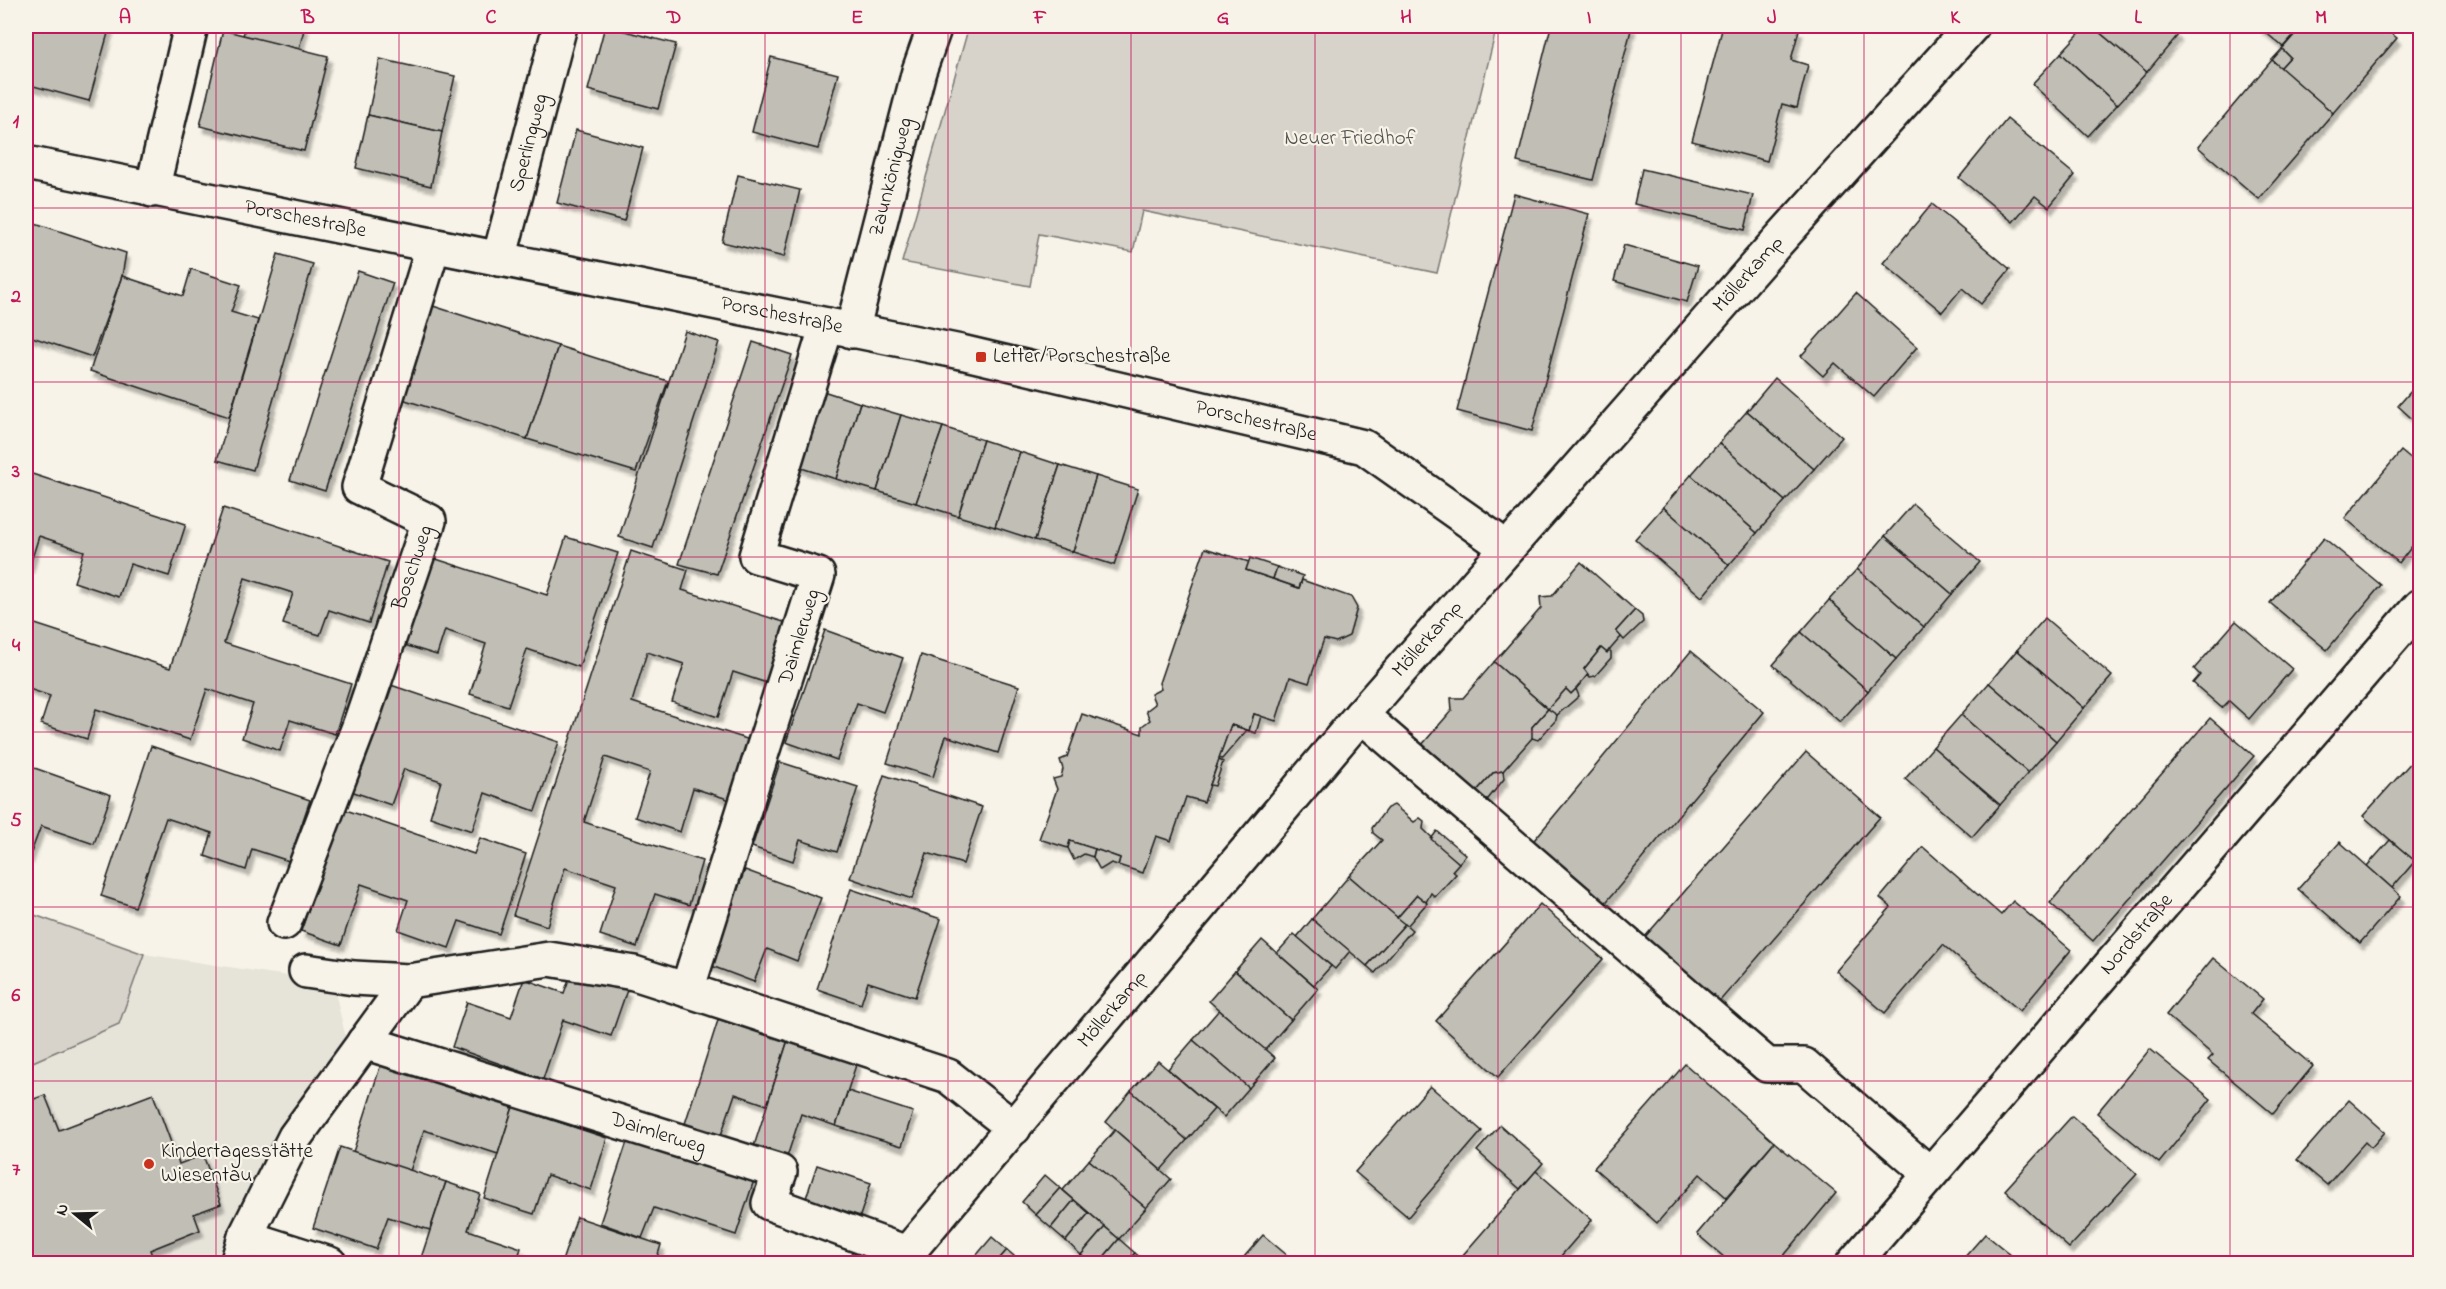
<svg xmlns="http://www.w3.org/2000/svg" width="2446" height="1289" viewBox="0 0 2446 1289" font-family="'Indie Flower',sans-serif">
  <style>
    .built { fill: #e6e3d9 }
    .green { fill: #d7d3cb; stroke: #7a7874; stroke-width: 1.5 }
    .building { fill: #c0beb5; stroke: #1c1c1c; stroke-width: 1.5; filter: url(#shadow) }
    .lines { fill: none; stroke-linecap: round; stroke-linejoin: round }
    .minor-casing { stroke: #1c1c1c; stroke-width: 38 }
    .minor { stroke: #f7f3e8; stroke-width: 33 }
    .grid { fill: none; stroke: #c2185b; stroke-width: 1.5; stroke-opacity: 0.55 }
    .poi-dot { fill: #c8321e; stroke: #f7f3e8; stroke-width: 2 }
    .labels { text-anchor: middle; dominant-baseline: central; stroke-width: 4.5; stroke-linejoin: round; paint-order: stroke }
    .park-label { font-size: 21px; fill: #545351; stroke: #f7f3e8 }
    .street-label { font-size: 21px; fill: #1c1c1c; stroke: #f7f3e8 }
    .poi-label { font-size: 21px; fill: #1c1c1c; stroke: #f7f3e8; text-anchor: start }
    .neatline { fill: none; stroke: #c2185b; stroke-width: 2 }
    .grid-label { font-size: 20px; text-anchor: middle; font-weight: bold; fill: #c2185b }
  </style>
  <defs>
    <filter id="shadow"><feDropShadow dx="3.5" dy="6" stdDeviation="1.5" flood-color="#0004"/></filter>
  </defs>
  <rect width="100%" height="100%" fill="#f7f3e8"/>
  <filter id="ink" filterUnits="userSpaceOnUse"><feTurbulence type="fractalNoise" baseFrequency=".0167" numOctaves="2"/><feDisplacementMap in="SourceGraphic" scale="12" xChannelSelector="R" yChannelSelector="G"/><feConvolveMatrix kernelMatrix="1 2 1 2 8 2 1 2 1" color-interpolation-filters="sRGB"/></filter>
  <g filter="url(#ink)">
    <polygon class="built" points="144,954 333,983 347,1043 213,1263 26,1263 26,1065 119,1024"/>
    <g class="green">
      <polygon points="969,26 1497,26 1437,273 1142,211 1133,252 1039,234 1030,286 902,262"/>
      <polygon points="26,912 144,954 119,1024 26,1065"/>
    </g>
    <g class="building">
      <polygon points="27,26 110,26 89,101 26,84"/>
      <polygon points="245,26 305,26 299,49 243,36"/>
      <polygon points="605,26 676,44 658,109 588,90"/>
      <polygon points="1551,26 1632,26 1593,180 1517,162"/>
      <polygon points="1723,26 1782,26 1799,30 1791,60 1808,65 1797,108 1782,104 1767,161 1692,141"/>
      <polygon points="2086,26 2092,26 2147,72 2117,105 2061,53"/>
      <polygon points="2092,26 2166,26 2178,35 2147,72"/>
      <polygon points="2258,26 2302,26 2283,47"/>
      <polygon points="2302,26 2382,26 2397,38 2333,113 2280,68 2290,57 2282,49"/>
      <polygon points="223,30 328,56 304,151 200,126"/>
      <polygon points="2282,49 2290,57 2280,68 2272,60"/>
      <polygon points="2061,53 2117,105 2088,136 2032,84"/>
      <polygon points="771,57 838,74 818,149 752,132"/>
      <polygon points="380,59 455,76 442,132 368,115"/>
      <polygon points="2272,60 2333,113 2259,199 2198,147"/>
      <polygon points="368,115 442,132 431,186 356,168"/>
      <polygon points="2007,119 2075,175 2049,207 2035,196 2013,222 1959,178"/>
      <polygon points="576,130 643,148 624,221 557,203"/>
      <polygon points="1642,169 1753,195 1745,230 1634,204"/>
      <polygon points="738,175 800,190 784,257 722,242"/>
      <polygon points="1514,194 1589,214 1532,431 1457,411"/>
      <polygon points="1932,204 2010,269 1981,304 1962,288 1942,312 1883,263"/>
      <polygon points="26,220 126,253 122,276 92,357 26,335"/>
      <polygon points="1624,245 1698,266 1687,302 1614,281"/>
      <polygon points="278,254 313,264 253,470 217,460"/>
      <polygon points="191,269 241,285 231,312 258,320 229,417 90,371 122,276 183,296"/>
      <polygon points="358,271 393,283 325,491 290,480"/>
      <polygon points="1856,293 1917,347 1874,397 1835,363 1823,376 1801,356"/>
      <polygon points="433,306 558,346 527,439 402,399"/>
      <polygon points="685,331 719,342 653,548 619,537"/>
      <polygon points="753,342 792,355 717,574 679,564"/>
      <polygon points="558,346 668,381 636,472 527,439"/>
      <polygon points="1775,378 1842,437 1814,469 1747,411"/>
      <polygon points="2420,381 2420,426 2398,406"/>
      <polygon points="820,390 860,403 836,479 795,466"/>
      <polygon points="860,403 901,415 877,491 836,479"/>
      <polygon points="1747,411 1814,469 1785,501 1719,443"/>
      <polygon points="901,415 943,427 916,503 877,491"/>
      <polygon points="943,427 983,440 958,516 916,503"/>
      <polygon points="983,440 1020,452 995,527 958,516"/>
      <polygon points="1719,443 1785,501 1757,533 1691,475"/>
      <polygon points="2401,451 2420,467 2420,536 2399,563 2345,518"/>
      <polygon points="1020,452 1060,465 1035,540 995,527"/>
      <polygon points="1060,465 1096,476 1073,552 1035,540"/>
      <polygon points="26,472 186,524 169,576 130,564 119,597 74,582 84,551 39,536 29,568 26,567"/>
      <polygon points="1691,475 1757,533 1729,565 1663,507"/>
      <polygon points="1096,476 1138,489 1114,565 1073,552"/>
      <polygon points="1913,504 1980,562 1952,594 1885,536"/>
      <polygon points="1663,507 1729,565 1702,597 1635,539"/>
      <polygon points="223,508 388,562 369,623 329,610 320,635 283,624 293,593 245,578 224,643 351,684 335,734 290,720 280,751 242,738 253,704 207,689 190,740 96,709 87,739 41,724 50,696 26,688 26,621 170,668"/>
      <polygon points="1885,536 1952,594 1924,627 1857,569"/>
      <polygon points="566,537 618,553 579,667 527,649 508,706 470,694 486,644 445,630 437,655 401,644 430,557 547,595"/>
      <polygon points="2324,538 2381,585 2327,650 2270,603"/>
      <polygon points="1205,548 1249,562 1246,570 1299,588 1302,580 1351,597 1357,608 1349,636 1336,642 1324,639 1309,683 1290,677 1276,721 1254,714 1249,731 1231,725 1204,802 1186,797 1171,841 1156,836 1143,873 1118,865 1120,858 1070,841 1068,848 1039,839 1057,789 1053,779 1061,777 1063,769 1060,760 1067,757 1082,714 1142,734 1142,726 1150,720 1146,711 1155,704 1151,694 1161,689 1159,683"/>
      <polygon points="631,551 688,570 682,590 790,624 770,684 733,672 718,717 672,702 684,664 647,652 632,702 753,741 734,801 693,788 680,832 635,817 650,772 605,757 584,822 702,861 689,905 655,894 637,947 600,935 616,885 565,868 547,926 513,915"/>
      <polygon points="1250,558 1277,567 1273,579 1246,570"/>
      <polygon points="1581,562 1635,610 1616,631 1622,635 1621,637 1607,653 1601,648 1584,669 1589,673 1576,689 1571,694 1566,689 1548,709 1494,662 1541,608 1540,597 1552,596"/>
      <polygon points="1277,567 1303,576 1299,588 1273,579"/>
      <polygon points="1857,569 1924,627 1896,659 1829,600"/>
      <polygon points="1829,600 1896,659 1868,691 1801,632"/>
      <polygon points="1635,610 1642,616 1643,622 1624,640 1616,631"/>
      <polygon points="2045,618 2112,676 2084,708 2017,650"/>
      <polygon points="2236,621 2292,669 2249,719 2229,701 2222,708 2193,683 2200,675 2194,669"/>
      <polygon points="825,630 903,658 883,712 857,703 837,760 786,742"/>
      <polygon points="1801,632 1868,691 1840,722 1773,665"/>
      <polygon points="1601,648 1607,653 1609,650 1611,652 1611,658 1595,676 1590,677 1584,669"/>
      <polygon points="2017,650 2084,708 2056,741 1989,683"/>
      <polygon points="1691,651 1764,712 1603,906 1530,845"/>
      <polygon points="921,655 1019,686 998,753 946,736 933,777 887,763"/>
      <polygon points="1494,662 1548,709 1532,727 1533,737 1503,771 1493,773 1475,793 1421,746 1452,710 1451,698 1463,698"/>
      <polygon points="385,683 559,742 535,811 485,793 472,831 430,817 441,781 404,769 391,805 348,790"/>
      <polygon points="1989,683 2056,741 2028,773 1961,715"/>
      <polygon points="1566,689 1571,694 1576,689 1579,696 1557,715 1548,709"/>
      <polygon points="1548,709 1557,715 1556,720 1538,740 1532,738 1532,727"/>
      <polygon points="1254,714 1261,716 1256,733 1249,731"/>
      <polygon points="1961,715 2028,773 2000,805 1933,747"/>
      <polygon points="2210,718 2254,756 2093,941 2050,903"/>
      <polygon points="1231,725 1247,730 1222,759 1219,758"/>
      <polygon points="151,746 310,800 289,861 252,849 246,870 205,856 212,833 166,818 135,907 101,896"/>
      <polygon points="1933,747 2000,805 1972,837 1905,779"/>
      <polygon points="1806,752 1880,817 1718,1003 1644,938"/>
      <polygon points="2414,759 2420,765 2420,866 2363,816"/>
      <polygon points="1219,760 1223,762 1215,786 1210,785"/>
      <polygon points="780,762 858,787 837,852 800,840 793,861 752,847"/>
      <polygon points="26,765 111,795 94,844 41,826 29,858 26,856"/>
      <polygon points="1503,771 1504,779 1488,799 1482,799 1475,793 1493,773"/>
      <polygon points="884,775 982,807 963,864 927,853 912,899 850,878"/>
      <polygon points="1394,805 1414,822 1420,818 1424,821 1423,829 1459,863 1452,871 1456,874 1435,897 1431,893 1426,902 1417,895 1397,918 1349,876 1382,840 1373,833 1372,828 1387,808"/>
      <polygon points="343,809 474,854 480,838 526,854 499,934 459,921 449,948 398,930 408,900 361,884 341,945 301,931"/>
      <polygon points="1437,831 1466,855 1459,863 1431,839"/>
      <polygon points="2390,840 2415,861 2392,888 2367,866"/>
      <polygon points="1070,841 1095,849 1093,857 1084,854 1074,860 1068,848"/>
      <polygon points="2340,842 2401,896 2360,943 2298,889"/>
      <polygon points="1923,847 2001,915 2013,901 2071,950 2020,1011 1943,945 1885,1013 1836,971 1891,907 1880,898"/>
      <polygon points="1095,849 1120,858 1118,865 1111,863 1100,870 1093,857"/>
      <polygon points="745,870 821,898 797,961 767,949 754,982 709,965"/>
      <polygon points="1349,876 1405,924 1367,966 1312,919"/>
      <polygon points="851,889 941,919 915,997 868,982 861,1004 817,989"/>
      <polygon points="1417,895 1427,903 1407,926 1397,918"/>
      <polygon points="1540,904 1603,959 1498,1077 1436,1021"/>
      <polygon points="1312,919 1350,951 1335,969 1297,937"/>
      <polygon points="1405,924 1412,930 1375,973 1367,966"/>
      <polygon points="1294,934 1331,966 1314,985 1277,953"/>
      <polygon points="1262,940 1318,989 1291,1020 1235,971"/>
      <polygon points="2213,958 2263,999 2251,1014 2313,1066 2273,1114 2208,1060 2213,1055 2166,1015"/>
      <polygon points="572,971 627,990 611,1036 563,1020 543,1079 452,1047 467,1002 511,1017 524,979 564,993"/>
      <polygon points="1235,971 1291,1020 1265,1050 1209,1001"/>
      <polygon points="1219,1010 1275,1058 1249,1088 1193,1040"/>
      <polygon points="719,1017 788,1040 767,1105 735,1094 719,1141 683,1130"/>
      <polygon points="788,1040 857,1062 836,1126 801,1114 787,1157 754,1146"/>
      <polygon points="1193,1040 1249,1088 1224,1117 1168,1069"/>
      <polygon points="2150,1049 2211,1099 2159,1163 2097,1113"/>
      <polygon points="1158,1061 1214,1109 1187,1140 1131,1091"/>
      <polygon points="381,1064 513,1107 498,1154 424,1130 410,1171 353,1152"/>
      <polygon points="1685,1064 1774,1142 1726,1197 1700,1174 1657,1223 1594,1168"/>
      <polygon points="1430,1086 1482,1131 1408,1217 1355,1172"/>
      <polygon points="848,1091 913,1112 902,1146 836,1126"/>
      <polygon points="1131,1091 1187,1140 1161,1170 1106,1122"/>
      <polygon points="153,1094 179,1164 203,1155 221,1204 194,1214 200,1230 150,1250 155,1264 26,1264 26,1102 45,1095 59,1130"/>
      <polygon points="2349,1100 2385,1132 2371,1148 2365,1142 2327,1185 2297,1160"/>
      <polygon points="513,1107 607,1138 591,1190 547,1175 534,1214 484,1198"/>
      <polygon points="2072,1116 2137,1174 2069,1248 2005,1190"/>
      <polygon points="1500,1125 1543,1163 1520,1189 1477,1151"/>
      <polygon points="1115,1130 1171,1179 1146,1208 1089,1160"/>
      <polygon points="629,1136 755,1177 736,1235 654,1208 642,1238 600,1223"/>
      <polygon points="1774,1142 1836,1193 1777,1264 1732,1264 1697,1234"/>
      <polygon points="340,1147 446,1182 430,1230 388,1217 376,1249 313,1228"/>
      <polygon points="1089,1160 1146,1208 1119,1239 1063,1190"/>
      <polygon points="817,1165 871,1183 860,1216 806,1198"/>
      <polygon points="1536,1171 1592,1220 1554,1264 1455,1264"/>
      <polygon points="1045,1175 1060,1188 1036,1215 1022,1202"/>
      <polygon points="446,1182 480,1194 468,1230 521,1248 516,1264 419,1264"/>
      <polygon points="1060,1188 1074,1200 1051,1228 1036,1215"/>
      <polygon points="1074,1200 1089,1213 1066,1241 1051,1228"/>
      <polygon points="1089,1213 1105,1227 1081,1255 1066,1241"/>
      <polygon points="577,1217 661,1245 655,1264 561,1264"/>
      <polygon points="1105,1227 1119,1239 1098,1264 1092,1264 1081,1255"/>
      <polygon points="1985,1234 2022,1264 1968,1264 1963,1259"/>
      <polygon points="1263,1235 1294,1261 1238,1264"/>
      <polygon points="992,1237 1007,1250 995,1264 969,1264"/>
      <polygon points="1119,1239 1135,1253 1125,1264 1098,1264"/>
      <polygon points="1007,1250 1021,1262 1020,1264 995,1264"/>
      <polygon points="1135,1253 1148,1264 1125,1264"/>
    </g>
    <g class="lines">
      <g class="minor-casing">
        <g id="minor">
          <path id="s1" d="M26 163 961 352 1364 447 1507 548"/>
          <polyline points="152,190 191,26"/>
          <path id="s2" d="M499 259 560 26"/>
          <polyline points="827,325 756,556 818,575 687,990 948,1076 1014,1128"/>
          <path id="s3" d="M852 331 919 71 935 26"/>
          <polyline points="1361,715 1767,1065 1804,1065 1930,1174"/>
          <path id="s4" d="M284 923 360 724 429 521 359 487 433 247"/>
          <polyline points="306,971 354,978 409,981 549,959 634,973 687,990"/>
          <path id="s5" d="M364 1042 780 1172 769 1203 907 1253"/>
          <polyline points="245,1237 330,1264"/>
          <polyline points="237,1264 245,1237 295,1137 409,981"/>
          <path id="s6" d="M898 1264 1361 715 1761 260 1972 26"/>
          <path id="s7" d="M1853 1264 2420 606"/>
        </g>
      </g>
      <use href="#minor" class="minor"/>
    </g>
  </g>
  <path class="grid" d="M216 26V1264M399 26V1264M582 26V1264M765 26V1264M948 26V1264M1131 26V1264M1315 26V1264M1498 26V1264M1681 26V1264M1864 26V1264M2047 26V1264M2230 26V1264M26 208H2420M26 382H2420M26 557H2420M26 732H2420M26 907H2420M26 1081H2420"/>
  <g class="poi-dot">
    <rect x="975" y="351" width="12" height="12" rx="3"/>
    <circle cx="149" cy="1164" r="6"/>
  </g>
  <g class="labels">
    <g class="park-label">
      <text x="1350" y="139">Neuer Friedhof</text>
    </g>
    <g class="street-label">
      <text stroke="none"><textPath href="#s2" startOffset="120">Sperlingweg</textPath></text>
      <text stroke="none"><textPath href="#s3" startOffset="159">Zaunkönigweg</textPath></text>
      <text stroke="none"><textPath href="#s1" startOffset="285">Porschestraße</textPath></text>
      <text stroke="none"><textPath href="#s6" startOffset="1305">Möllerkamp</textPath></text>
      <text stroke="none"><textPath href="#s1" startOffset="771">Porschestraße</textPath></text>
      <text stroke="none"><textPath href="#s1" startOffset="1257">Porschestraße</textPath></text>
      <text stroke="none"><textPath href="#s4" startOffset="378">Boschweg</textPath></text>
      <text transform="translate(800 637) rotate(-73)">Daimlerweg</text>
      <text stroke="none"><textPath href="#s6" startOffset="819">Möllerkamp</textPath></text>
      <text stroke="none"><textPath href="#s7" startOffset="435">Nordstraße</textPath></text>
      <text stroke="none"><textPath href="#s6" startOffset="333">Möllerkamp</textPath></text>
      <text stroke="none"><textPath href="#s5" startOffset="308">Daimlerweg</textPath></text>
    </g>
    <g class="poi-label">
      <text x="993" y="357">Letter/Porschestraße</text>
      <text x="161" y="1152">Kindertagesstätte<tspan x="161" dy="24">Wiesentau</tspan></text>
    </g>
  </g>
  <rect width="2446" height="1289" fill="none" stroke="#f7f3e8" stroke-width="66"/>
  <g transform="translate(75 1214) rotate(289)" stroke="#f7f3e8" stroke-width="4.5" paint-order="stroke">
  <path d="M0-4.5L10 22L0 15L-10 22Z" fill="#1c1c1c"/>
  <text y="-9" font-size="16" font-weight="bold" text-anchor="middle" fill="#1c1c1c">N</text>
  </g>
  <rect x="33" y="33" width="2380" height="1223" class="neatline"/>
  <g class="grid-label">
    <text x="125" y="23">A</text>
    <text x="308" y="23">B</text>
    <text x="491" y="23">C</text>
    <text x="674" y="23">D</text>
    <text x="857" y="23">E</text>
    <text x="1040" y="23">F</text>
    <text x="1223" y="23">G</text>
    <text x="1406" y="23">H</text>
    <text x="1589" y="23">I</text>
    <text x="1772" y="23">J</text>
    <text x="1955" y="23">K</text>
    <text x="2138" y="23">L</text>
    <text x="2321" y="23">M</text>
    <text x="16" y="127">1</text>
    <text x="16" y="302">2</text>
    <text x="16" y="477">3</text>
    <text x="16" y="651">4</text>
    <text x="16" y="826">5</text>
    <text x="16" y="1001">6</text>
    <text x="16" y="1175">7</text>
  </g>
</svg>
